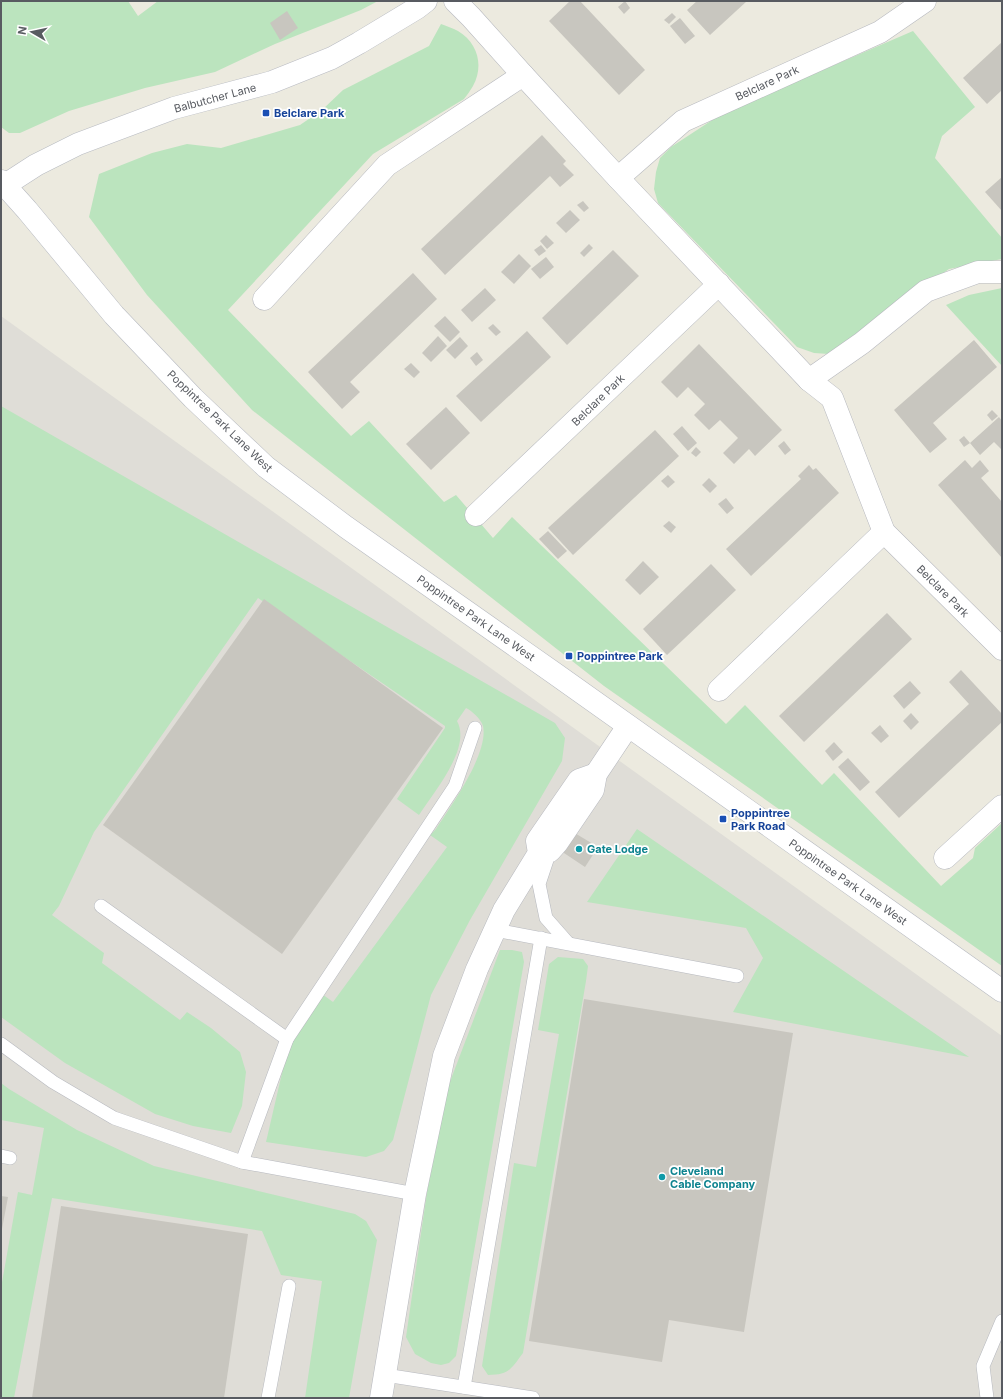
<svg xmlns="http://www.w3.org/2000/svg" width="1003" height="1399" viewBox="0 0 1003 1399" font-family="Inter,sans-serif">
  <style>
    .industrial { fill: #dfddd7 }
    .green { fill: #bbe4be }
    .building { fill: #c8c6bf }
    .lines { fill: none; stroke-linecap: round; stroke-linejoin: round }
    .lane-casing { stroke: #b7b9bf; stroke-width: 14 }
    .street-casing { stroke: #b7b9bf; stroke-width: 23 }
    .secondary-casing { stroke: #b8bbc2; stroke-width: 23 }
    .lane { stroke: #fff; stroke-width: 13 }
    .street { stroke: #fff; stroke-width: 22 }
    .secondary { stroke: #fff; stroke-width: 22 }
    .transit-dot { fill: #1a4fb4; stroke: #fff; stroke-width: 1.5 }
    .culture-dot { fill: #0f9aa8; stroke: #fff; stroke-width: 1.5 }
    .labels { text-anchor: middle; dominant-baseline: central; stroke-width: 3.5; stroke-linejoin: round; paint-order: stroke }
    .street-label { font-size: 11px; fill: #585b61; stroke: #fff }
    .transit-label { font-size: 11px; font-weight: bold; fill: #164399; stroke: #fff; text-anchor: start }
    .culture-label { font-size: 11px; font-weight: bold; fill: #0d838f; stroke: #fff; text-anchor: start }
  </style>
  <rect width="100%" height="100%" fill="#eceadf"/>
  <polygon class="industrial" points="1,316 1002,1036 1002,1398 1,1398"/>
  <g class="green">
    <polygon points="1,1 128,1 138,16 158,1 378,1 361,10 275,44 215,72 145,88 69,111 20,133 9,133 1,127"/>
    <path d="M441 24C446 26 453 28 458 31 478 43 484 66 473 86 470 91 467 95 464 99L373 154 228 310 351 436 369 421 444 502 456 495 493 538 512 517 726 724 745 705 822 785 834 773 941 886 973 858 975 848 1002 823V966L604 686 252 410 147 295 89 217 99 174 152 153 187 144 221 148 300 125 322 110 343 90 429 46Z"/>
    <polygon points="913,31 975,107 942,136 935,158 1002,238 1002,259 949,269 935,279 848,349 829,354 814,353 797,347 658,203 654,189 656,172 660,158 671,147 723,113"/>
    <polygon points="1002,288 1002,366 946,305 969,295"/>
    <path d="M1 406 555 723 565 738 562 761 470 920 431 995 393 1140 384 1151 366 1157 266 1142 289 1043 322 994 333 1002 447 847 430 835 436 829C451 806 489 753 483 726 481 719 472 711 466 708L457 721C472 748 433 793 419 815L397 799 445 728V726L258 598 94 832 59 906 52 915 104 953 102 963 180 1020 187 1012 211 1028 240 1052 246 1072 242 1106 231 1133 193 1126 155 1114 65 1063 1 1017Z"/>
    <polygon points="637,829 969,1057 733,1012 763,958 746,928 587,902"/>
    <polygon points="500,950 512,950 522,952 524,962 456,1356 449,1363 441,1365 431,1363 415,1354 406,1337 427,1192 448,1087"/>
    <path d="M558 957 583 959 588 966 586 981 523 1353C511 1369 509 1375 488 1375L482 1366 514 1163 536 1167 559 1034 538 1030 549 964Z"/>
    <polygon points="1,1083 9,1089 77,1130 154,1166 355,1214 366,1221 377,1240 349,1398 305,1398 322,1281 281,1275 262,1231 52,1198 14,1398 1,1398 1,1288 18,1192 32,1195 44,1128 1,1120"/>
  </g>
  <g class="building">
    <polygon points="570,1 580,1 645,70 619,95 549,21"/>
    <polygon points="625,1 630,8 624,14 618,7"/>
    <polygon points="697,1 747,1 710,35 687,10"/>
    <polygon points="287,11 298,28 280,40 270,23"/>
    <polygon points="672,13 676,17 669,24 664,20"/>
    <polygon points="680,18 695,36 685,44 670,26"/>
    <polygon points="1002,42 1002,90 987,104 963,78"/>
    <polygon points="542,135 566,161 563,164 574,175 560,187 550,176 445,275 421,249"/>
    <polygon points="1002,177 1002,211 985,192"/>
    <polygon points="583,201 589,208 584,212 577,205"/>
    <polygon points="570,210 580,220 566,233 556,223"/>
    <polygon points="546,235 554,243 547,249 540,241"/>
    <polygon points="589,244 593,248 584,257 580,253"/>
    <polygon points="541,245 546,251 539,256 534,250"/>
    <polygon points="613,250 639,276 567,345 542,318"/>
    <polygon points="519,254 531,266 514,284 501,272"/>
    <polygon points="546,257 554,267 540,279 531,269"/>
    <polygon points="413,273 437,299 350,382 360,392 342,409 308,372"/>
    <polygon points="485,288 496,300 472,322 461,310"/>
    <polygon points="445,316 460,332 450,342 434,326"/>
    <polygon points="493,324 501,332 496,336 488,328"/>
    <polygon points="527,331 551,357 481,422 456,396"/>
    <polygon points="438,336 447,346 431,362 422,353"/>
    <polygon points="460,337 468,346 455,359 446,350"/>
    <polygon points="974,340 997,367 933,423 947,439 930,453 894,410"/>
    <polygon points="699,344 782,430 755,456 749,449 734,464 723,453 738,438 720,420 709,430 694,415 705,404 688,387 677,398 661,382"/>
    <polygon points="477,352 483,360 476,366 470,358"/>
    <polygon points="411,363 420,372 414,378 404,369"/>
    <polygon points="446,407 470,433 431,470 406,444"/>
    <polygon points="992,410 998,416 992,421 987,415"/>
    <polygon points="999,417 1002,421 1002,450 994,442 980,455 970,443"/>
    <polygon points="682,426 697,443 688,451 673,434"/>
    <polygon points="655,430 679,456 573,555 548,528"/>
    <polygon points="964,436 970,443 964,447 959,440"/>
    <polygon points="784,441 791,450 785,455 778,446"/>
    <polygon points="696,447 701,452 696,457 691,453"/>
    <polygon points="965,460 972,468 980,460 989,471 981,478 1002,502 1002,558 938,485"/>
    <polygon points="809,465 813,470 816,468 839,493 751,576 726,549 801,479 798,476"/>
    <polygon points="668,475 675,482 668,488 661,481"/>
    <polygon points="709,478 717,486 710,493 702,485"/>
    <polygon points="726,498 734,508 727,514 718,504"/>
    <polygon points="669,521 676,527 671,533 663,526"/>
    <polygon points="548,531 567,551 558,559 539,539"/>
    <polygon points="643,561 659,577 640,595 625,580"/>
    <polygon points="711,564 736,590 667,655 643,629"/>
    <polygon points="264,599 443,728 282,954 103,825"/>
    <polygon points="887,613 912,639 804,742 779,716"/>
    <polygon points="961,670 1002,714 1002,722 899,818 875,792 969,704 949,682"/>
    <polygon points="910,681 921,693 904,709 893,696"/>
    <polygon points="911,713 919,722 911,730 903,721"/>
    <polygon points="880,725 889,736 881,743 871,733"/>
    <polygon points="834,742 843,752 833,761 825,751"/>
    <polygon points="848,758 870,782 860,791 838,767"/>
    <polygon points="573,832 598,847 585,867 561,851"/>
    <polygon points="584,999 793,1033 744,1332 669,1320 662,1362 529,1341"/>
    <polygon points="1,1196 8,1197 2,1229 1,1229"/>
    <polygon points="61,1206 248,1234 224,1398 32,1398"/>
  </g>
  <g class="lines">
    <g class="lane-casing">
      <g id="lane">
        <polyline points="550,851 539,884 546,918 568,943"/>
        <polyline points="101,906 287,1039"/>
        <polyline points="495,930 737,976"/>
        <polyline points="1,1044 53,1082 114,1118 242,1162 415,1194"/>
        <polyline points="1,1156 10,1158"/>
        <polyline points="242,1162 287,1039 455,786 475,728"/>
        <polyline points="385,1375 533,1398"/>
        <polyline points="464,1387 541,938"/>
        <polyline points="268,1398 289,1286"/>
        <polyline points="987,1398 983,1366 1002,1321"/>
      </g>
    </g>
    <g class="street-casing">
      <g id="street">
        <polyline points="455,1 471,17 523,75 618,178 809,380 832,398 884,532 1002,649"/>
        <polyline points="618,178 683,121 880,32 925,1"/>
        <polyline points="264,299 387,165 523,75"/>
        <polyline points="809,380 862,343 926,291 978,272 1002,272"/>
        <polyline points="476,515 719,284"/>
        <polyline points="719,690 884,532"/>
        <polyline points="539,853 550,851 557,843 593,790 596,774 628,726"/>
        <polyline points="945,858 1002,806"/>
        <polyline points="381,1398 415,1194 444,1056 477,969 504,910 539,853 537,841 579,780 596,774"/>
      </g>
    </g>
    <g class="secondary-casing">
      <g id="secondary">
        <polyline points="1,181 27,210 114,315 193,398 266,467 346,527 554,673 1002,991"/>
        <polyline points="5,185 36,165 78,144 174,108 272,82 332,58 359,43 417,8 426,1"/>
      </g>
    </g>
    <use href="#lane" class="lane"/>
    <use href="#street" class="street"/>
    <use href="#secondary" class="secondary"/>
  </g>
  <g class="transit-dot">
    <rect x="262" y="109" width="8" height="8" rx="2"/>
    <rect x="565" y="652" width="8" height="8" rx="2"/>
    <rect x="719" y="815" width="8" height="8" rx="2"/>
  </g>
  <g class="culture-dot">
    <circle cx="579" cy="849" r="4"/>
    <circle cx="662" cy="1177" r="4"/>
  </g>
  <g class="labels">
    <g class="street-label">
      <text transform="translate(767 83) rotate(-25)">Belclare Park</text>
      <text transform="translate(215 98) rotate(-15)">Balbutcher Lane</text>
      <text transform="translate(598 400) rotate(-44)">Belclare Park</text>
      <text transform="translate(220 421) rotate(44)">Poppintree Park Lane West</text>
      <text transform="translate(943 591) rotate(45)">Belclare Park</text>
      <text transform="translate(476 618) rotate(35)">Poppintree Park Lane West</text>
      <text transform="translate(848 882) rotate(35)">Poppintree Park Lane West</text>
    </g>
    <g class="transit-label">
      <text x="274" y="113">Belclare Park</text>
      <text x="577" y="656">Poppintree Park</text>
      <text x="731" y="813">Poppintree<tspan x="731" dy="13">Park Road</tspan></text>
    </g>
    <g class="culture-label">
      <text x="587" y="849">Gate Lodge</text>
      <text x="670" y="1171">Cleveland<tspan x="670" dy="13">Cable Company</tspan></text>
    </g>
  </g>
  <rect width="1003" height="1399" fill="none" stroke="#585b61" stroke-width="4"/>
  <g transform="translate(32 32) rotate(279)" stroke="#ffffff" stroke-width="3" paint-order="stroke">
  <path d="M0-3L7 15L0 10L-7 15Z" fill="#585b61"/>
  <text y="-6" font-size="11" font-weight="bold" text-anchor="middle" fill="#585b61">N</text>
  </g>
</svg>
